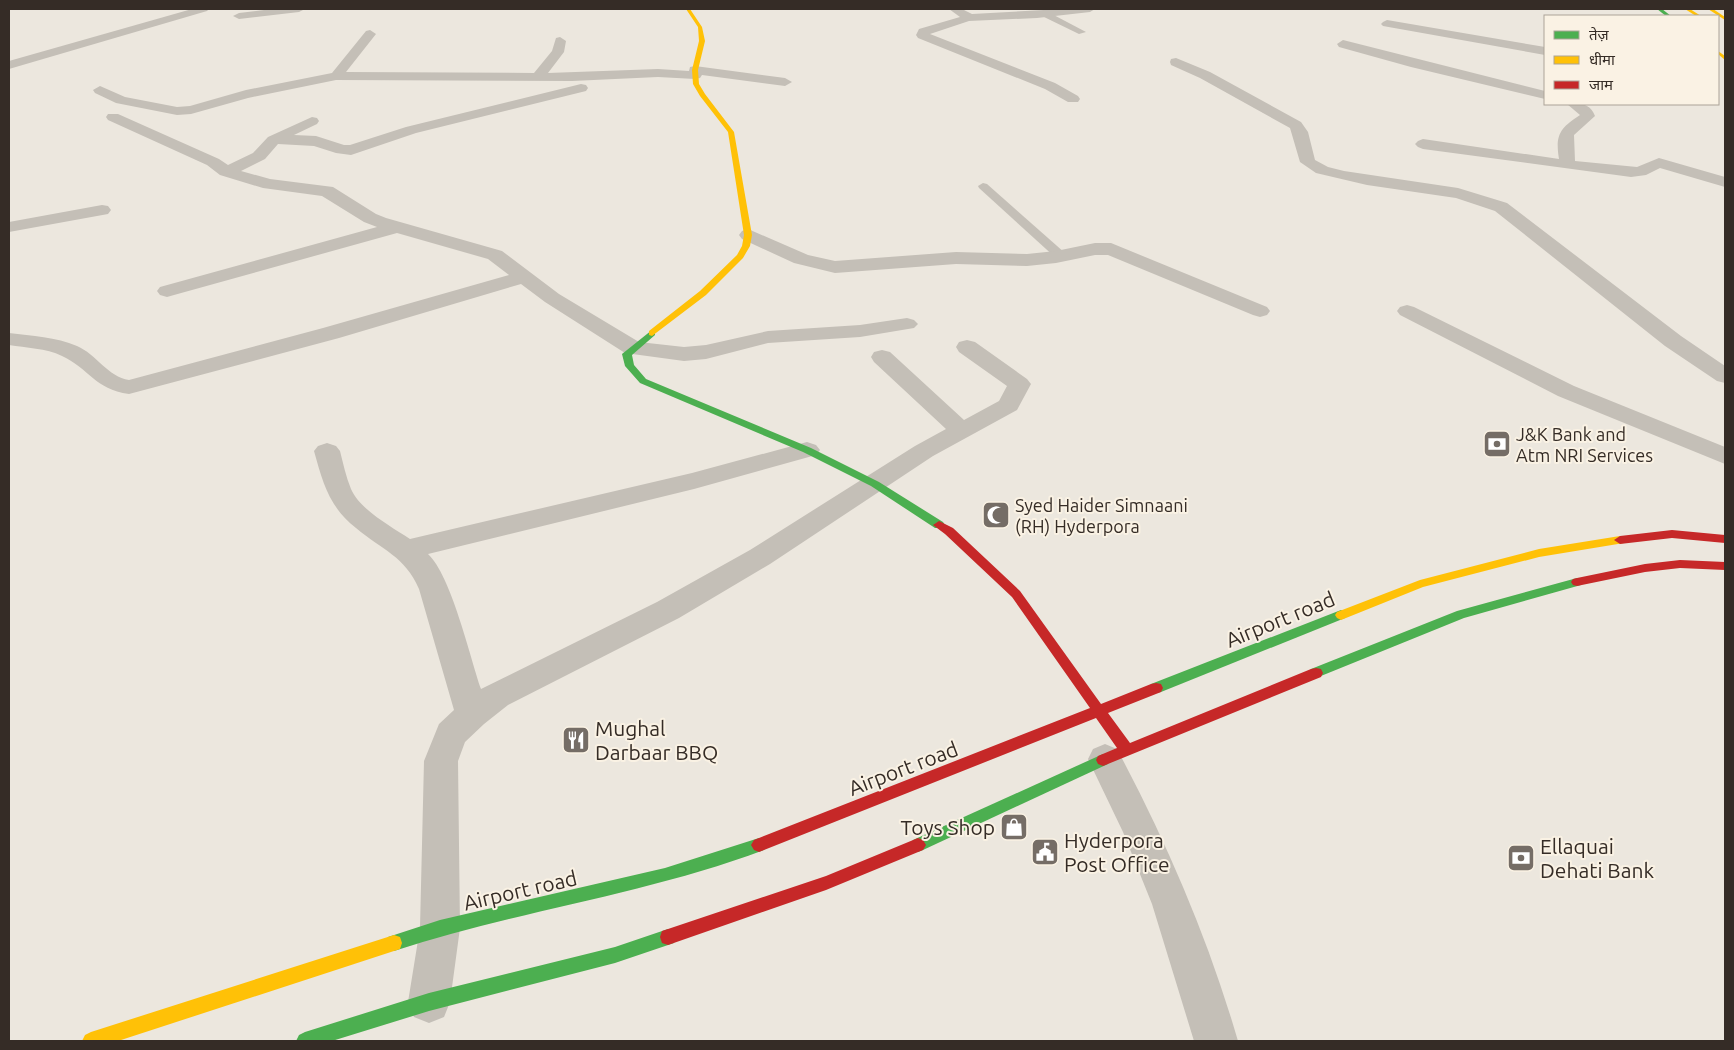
<svg xmlns="http://www.w3.org/2000/svg" width="1734" height="1050" viewBox="0 0 1734 1050" font-family="Ubuntu,'Noto Sans Devanagari',sans-serif">
  <style>
    .lines { fill: none; stroke-linecap: round; stroke-linejoin: round }
    .lane { fill: #c4bfb7; fill-rule: evenodd }
    .street { fill: #c4bfb7; fill-rule: evenodd }
    .fast { fill: #4caf50; fill-rule: evenodd }
    .slow { fill: #ffc107; fill-rule: evenodd }
    .jam { fill: #c62828; fill-rule: evenodd }
    .labels { text-anchor: middle; dominant-baseline: central; stroke-width: 4; stroke-linejoin: round; paint-order: stroke }
    .poi-label { font-size: 18px; fill: #352c26; stroke: #faf2e4; text-anchor: start }
    .near-street-label { font-size: 21px; fill: #352c26; stroke: #faf2e4 }
    .near-poi-label { font-size: 21px; fill: #352c26; stroke: #faf2e4; text-anchor: start }
  </style>
  <rect width="100%" height="100%" fill="#ece7de"/>
  <g class="lines">
    <g class="lane">
      <polygon points="1042,12 1048,12 1086,32 1079,34 1042,16"/>
      <polygon points="983,183 987,184 1065,253 1067,256 1065,259 1057,259 979,188 978,186"/>
    </g>
    <g class="street">
      <polygon points="192,9 209,9 207,11 9,69 9,61"/>
      <polygon points="272,9 305,9 299,12 239,19 233,16 239,13"/>
      <polygon points="949,9 962,9 972,14 1062,9 1095,9 1090,12 1037,18 969,21 930,34 1055,83 1078,96 1080,99 1078,102 1068,102 1045,89 918,38 916,35 919,29 960,17"/>
      <polygon points="1387,20 1545,47 1545,55 1383,26 1381,24 1383,22"/>
      <polygon points="370,30 376,34 346,72 534,73 552,51 556,38 560,37 566,41 564,52 548,73 658,69 689,71 690,67 695,66 785,78 792,82 785,86 702,75 700,78 695,79 658,77 572,81 336,80 248,98 191,114 177,115 116,103 95,93 93,90 100,86 125,97 177,107 190,106 246,90 332,73 366,31"/>
      <polygon points="1343,40 1545,91 1545,99 1411,67 1339,47 1337,44"/>
      <polygon points="1176,58 1210,72 1301,122 1308,132 1315,160 1328,167 1344,171 1458,188 1507,203 1681,336 1725,366 1725,383 1717,381 1665,346 1495,211 1456,198 1367,185 1316,173 1300,162 1290,128 1200,78 1171,65 1170,62 1171,59"/>
      <path d="M581 84 586 85 588 88 586 91 416 133 351 155 336 153 314 146 278 144 265 159 241 171 270 179 333 187 376 214 386 218 502 251 559 294 639 342 684 347 706 345 768 331 860 325 907 318 914 320 918 324 914 328 860 337 768 343 706 359 684 361 625 353 545 302 521 284 339 338 129 394C94 389 90 369 62 356 46 348 26 348 9 345V333C32 336 56 337 77 346 96 354 108 377 129 380L323 328 509 275 488 259 397 233 174 295 167 297 160 295 157 291 160 287 377 227 364 222 322 196 263 188 220 175 207 165 108 120 106 117 108 114H118L219 159 228 165 253 153 268 137 312 117 317 118 319 121 317 124 294 135 316 136 344 145H350L406 127Z"/>
      <path d="M1567 104C1580 103 1590 103 1595 116L1574 135 1575 161 1637 167 1659 158 1725 177V187L1660 168 1646 175 1631 177 1423 149 1418 147 1415 144 1418 141 1423 139 1559 159C1555 135 1560 128 1580 115Z"/>
      <polygon points="102,205 108,206 111,210 108,214 9,232 9,222"/>
      <polygon points="748,229 808,255 835,261 956,252 1027,254 1056,251 1095,243 1111,243 1267,307 1270,311 1267,315 1260,317 1253,315 1108,255 1095,255 1056,263 1027,266 956,264 835,273 794,263 742,239 739,235 742,231"/>
      <polygon points="1407,305 1414,307 1574,386 1725,447 1725,464 1558,396 1400,315 1397,311 1400,307"/>
      <path d="M967 340 975 342 1027 379 1031 384 1017 410 933 456 770 564 679 618 508 705 484 724 465 742 458 761 460 928 450 1002 444 1017 429 1023 414 1017 408 1002 420 928 424 761 439 724 454 710 419 589C405 556 382 550 356 528 329 507 323 483 314 451L318 446 327 443 336 446 340 451C343 463 346 477 351 489 360 510 392 527 410 539L692 473 807 442 816 445 820 450 816 455 694 489 428 554C451 575 470 657 481 689L657 602 750 550 915 446 946 429 874 362 871 357 874 352 882 350 890 352 964 420 999 401 1007 386 959 352 956 347 959 342Z"/>
      <path d="M1105 744 1117 749C1167 843 1208 938 1238 1041H1194L1152 904 1123 832 1088 759 1093 749Z"/>
    </g>
    <g class="fast">
      <polygon points="1657,9 1662,9 1671,16 1666,16"/>
      <polygon points="652,330 655,331 655,335 632,355 634,365 646,379 811,448 879,482 943,522 945,525 943,528 935,528 871,486 803,452 640,383 625,366 622,354"/>
      <polygon points="1577,578 1581,579 1583,582 1581,585 1464,618 1316,678 1311,677 1309,673 1311,669 1457,611"/>
      <polygon points="1341,610 1345,612 1347,615 1345,618 1161,692 1156,693 1151,692 1149,688 1151,684"/>
      <polygon points="1103,754 1108,756 1110,760 1108,764 923,850 918,852 913,850 910,845 913,840"/>
      <path d="M759 838 764 840 767 845 764 850C644 895 516 911 394 951L388 949 386 943 388 937 440 920 665 868Z"/>
      <polygon points="668,929 674,931 676,937 674,943 615,963 429,1011 332,1041 296,1041 299,1035 305,1032 429,993 615,947"/>
    </g>
    <g class="slow">
      <polygon points="686,9 690,9 702,27 705,41 698,70 699,84 705,94 734,132 752,235 750,246 743,258 706,295 652,336 649,335 649,331 700,291 737,255 742,246 744,235 728,132 700,96 693,84 692,70 699,41 698,27"/>
      <polygon points="1685,9 1690,9 1701,16 1696,16"/>
      <polygon points="1708,9 1713,9 1725,17 1725,20"/>
      <polygon points="1718,51 1725,56 1725,60 1718,54"/>
      <polygon points="1620,536 1624,537 1626,540 1624,543 1539,557 1423,587 1341,620 1337,618 1335,615 1337,612 1420,580 1539,549"/>
      <polygon points="394,935 400,937 402,943 400,949 394,951 118,1041 82,1041 85,1035 91,1032"/>
    </g>
    <g class="jam">
      <polygon points="939,521 953,528 1020,591 1101,704 1151,684 1156,683 1161,684 1163,688 1161,692 1108,713 1130,743 1311,669 1316,668 1321,669 1323,673 1321,677 1103,766 1098,764 1096,760 1098,756 1117,748 1096,718 764,850 759,852 754,850 751,845 754,840 1090,708 1012,597 945,534 933,525"/>
      <polygon points="1672,530 1725,535 1725,543 1672,538 1620,544 1614,540 1620,536"/>
      <polygon points="1680,560 1725,562 1725,570 1680,568 1645,572 1577,586 1573,585 1571,582 1573,579 1577,578 1645,564"/>
      <polygon points="918,838 923,840 926,845 923,850 826,890 668,945 662,943 660,937 662,931 668,929 826,876"/>
    </g>
  </g>
  <defs>
    <g id="bank-square" transform="scale(1.4375)"><rect x="-9" y="-9" width="18" height="18" rx="4" fill="#756d66" stroke="#faf2e4"/><path d="M-6-4H6V4H-6ZM0-2.3a2.3 2.3 0 1 0 0 4.6a2.3 2.3 0 1 0 0-4.6Z" fill="#fff"/></g>
    <g id="mosque-square" transform="scale(1.4375)"><rect x="-9" y="-9" width="18" height="18" rx="4" fill="#756d66" stroke="#faf2e4"/><path d="M3.5-4.9A6 6 0 1 0 3.5 4.9A5 5 0 1 1 3.5-4.9Z" fill="#fff"/></g>
    <g id="restaurant-square" transform="scale(1.4375)"><rect x="-9" y="-9" width="18" height="18" rx="4" fill="#756d66" stroke="#faf2e4"/><path d="M-5-6h1v4h1v-4h1v4h1v-4h1v5L-1.5 .5V6h-2V.5L-5-1ZM5-6V6H3V1.5H1.5Q1.5-4 5-6Z" fill="#fff"/></g>
    <g id="shop-square" transform="scale(1.4375)"><rect x="-9" y="-9" width="18" height="18" rx="4" fill="#756d66" stroke="#faf2e4"/><path d="M-5-2.5h2.3a2.7 3.5 0 0 1 5.4 0H5L5.5 6h-11ZM-1.5-2.5h3a1.5 2.3 0 0 0-3 0Z" fill="#fff"/></g>
    <g id="civic-square" transform="scale(1.4375)"><rect x="-9" y="-9" width="18" height="18" rx="4" fill="#756d66" stroke="#faf2e4"/><path d="M-.6-6.5H3V-4.5H.6V-3L4-1V1h2V6H-6V1h2V-1L-.6-3ZM-1.2 2.5V6h2.4V2.5Z" fill="#fff"/></g>
  </defs>
  <g fill-rule="evenodd">
    <use href="#bank-square" x="1497" y="444"/>
    <use href="#mosque-square" x="996" y="515"/>
    <use href="#restaurant-square" x="576" y="740"/>
    <use href="#shop-square" x="1014" y="827"/>
    <use href="#civic-square" x="1045" y="852"/>
    <use href="#bank-square" x="1521" y="858"/>
  </g>
  <g class="labels">
    <g class="poi-label">
      <text x="1516" y="434">J&amp;K Bank and<tspan x="1516" dy="21">Atm NRI Services</tspan></text>
      <text x="1015" y="505">Syed Haider Simnaani<tspan x="1015" dy="21">(RH) Hyderpora</tspan></text>
    </g>
    <g class="near-street-label">
      <text transform="translate(1280 619) rotate(-22)">Airport road</text>
      <text transform="translate(903 768) rotate(-21)">Airport road</text>
      <text transform="translate(520 890) rotate(-13)">Airport road</text>
    </g>
    <g class="near-poi-label">
      <text x="595" y="728">Mughal<tspan x="595" dy="24">Darbaar BBQ</tspan></text>
      <text x="995" y="827" text-anchor="end">Toys Shop</text>
      <text x="1064" y="840">Hyderpora<tspan x="1064" dy="24">Post Office</tspan></text>
      <text x="1540" y="846">Ellaquai<tspan x="1540" dy="24">Dehati Bank</tspan></text>
    </g>
  </g>
  <rect width="1734" height="1050" fill="none" stroke="#352c26" stroke-width="20"/>
  <rect x="1544" y="15" width="175" height="90" fill="#faf2e4" stroke="#aba398"/>
  <rect x="1554" y="31" width="25" height="8" fill="#4caf50" stroke="#aba398"/>
  <text x="1589" y="40" font-size="15" fill="#352c26">तेज़</text>
  <rect x="1554" y="56" width="25" height="8" fill="#ffc107" stroke="#aba398"/>
  <text x="1589" y="65" font-size="15" fill="#352c26">धीमा</text>
  <rect x="1554" y="81" width="25" height="8" fill="#c62828" stroke="#aba398"/>
  <text x="1589" y="90" font-size="15" fill="#352c26">जाम</text>
</svg>
